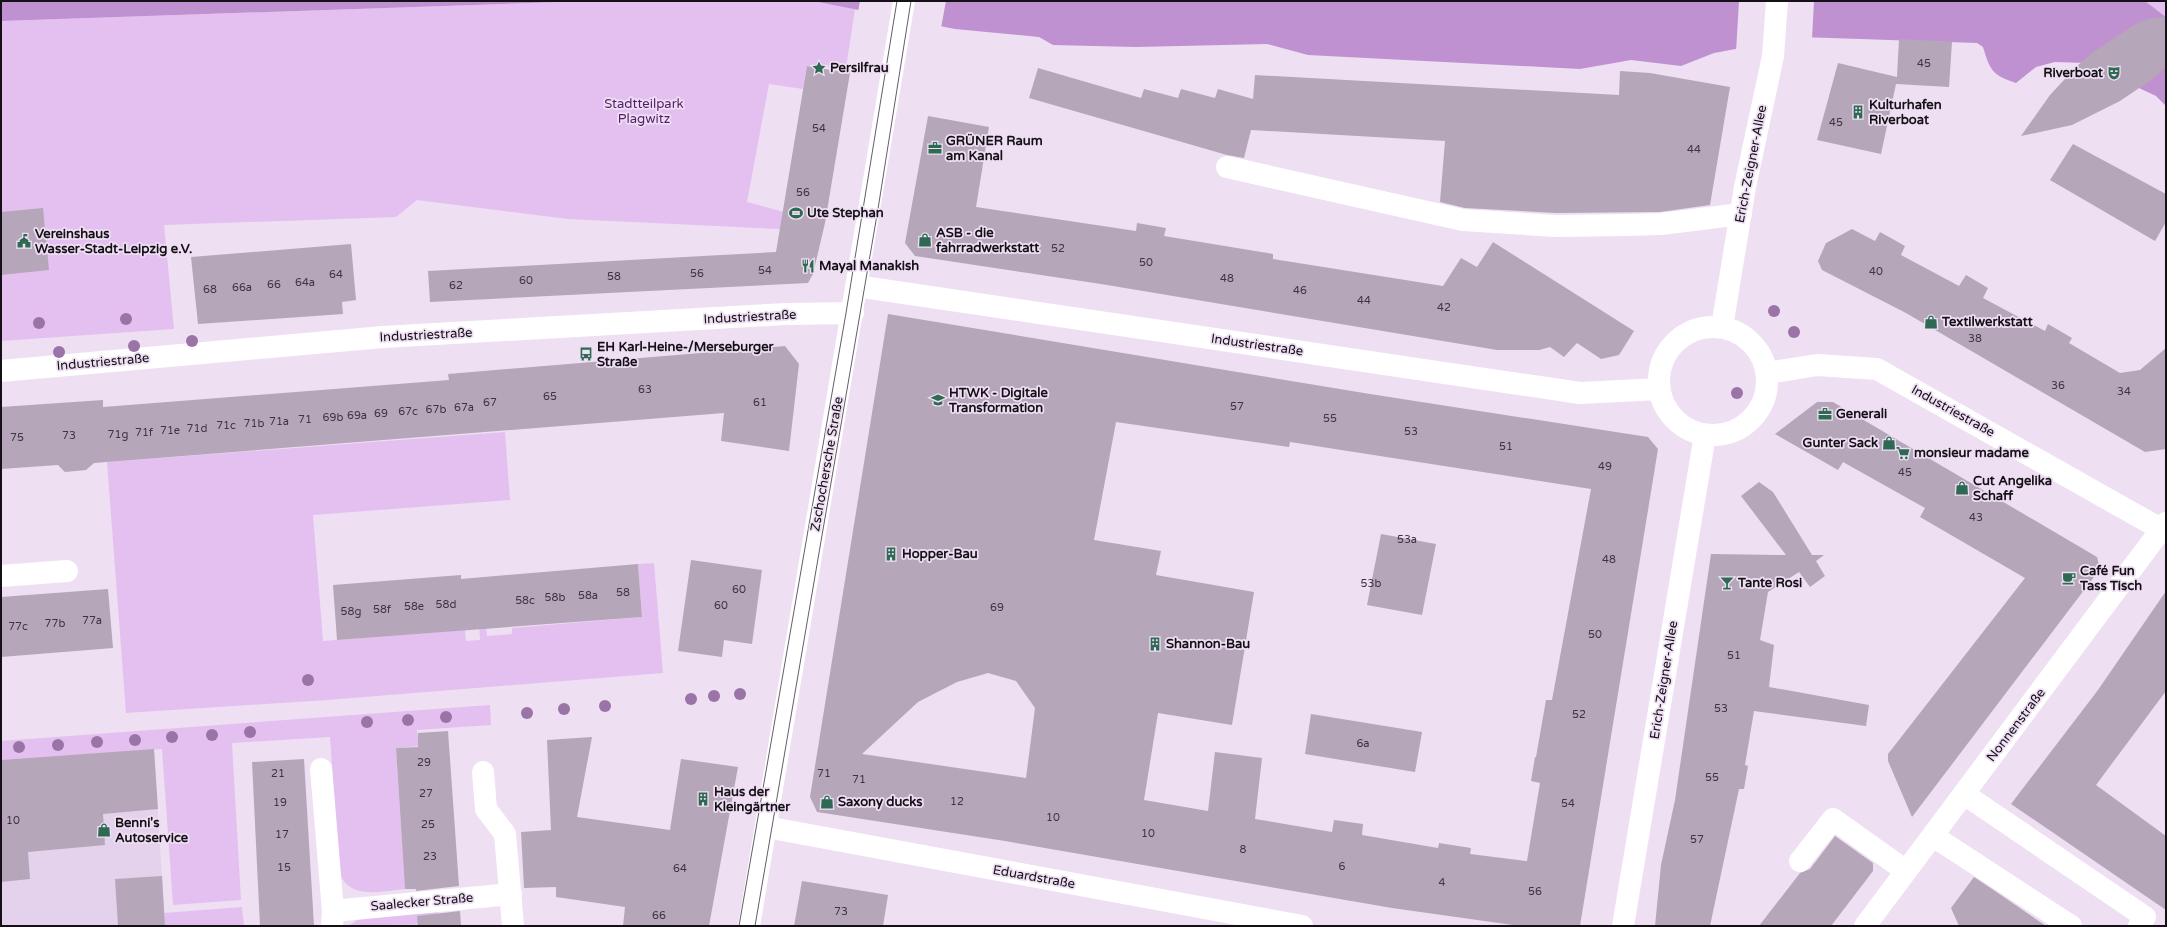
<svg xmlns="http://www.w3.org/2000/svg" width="2167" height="927" viewBox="0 0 2167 927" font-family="'Varela Round',sans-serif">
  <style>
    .built { fill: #e4d1eb }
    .green { fill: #e4c0f0 }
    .water { fill: #c091d0 }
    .pier { fill: #eedff3 }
    .building { fill: #b5a7b9; fill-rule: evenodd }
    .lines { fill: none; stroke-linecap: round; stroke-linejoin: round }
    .minor { stroke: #fff; stroke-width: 22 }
    .major { stroke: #fff; stroke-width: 22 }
    .tram { stroke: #655c68; stroke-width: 1 }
    .tree { fill: #9a73a7 }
    .labels { text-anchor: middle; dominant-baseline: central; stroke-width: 3.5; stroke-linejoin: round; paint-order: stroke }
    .number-label { font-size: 11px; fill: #3d3640 }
    .poi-label { font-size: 13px; font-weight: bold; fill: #151017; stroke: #eedff3; text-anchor: start }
    .park-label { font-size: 13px; fill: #561b68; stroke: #eedff3 }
    .street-label { font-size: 13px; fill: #151017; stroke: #eedff3 }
  </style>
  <rect width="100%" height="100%" fill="#eedff3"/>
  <polygon class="built" points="154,749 165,926 1,926 1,760"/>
  <g class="green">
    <polygon points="589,1 813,1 855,9 846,68 807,66 803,89 769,84 747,202 784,212 780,229 568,219 417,200 396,217 164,225 174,329 1,341 1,21"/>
    <polygon points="2145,1 2166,1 2166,17"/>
    <polygon points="505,432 510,500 313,515 323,641 465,630 466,641 480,640 478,607 484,606 487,636 512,634 512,628 642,617 638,564 654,563 663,673 327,700 126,713 107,462"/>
    <path d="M490 705 491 725 417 730 419 746 396 748 405 889C383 891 350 900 340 874L330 737 232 743 241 900 173 905 162 749 1 760V741Z"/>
    <polygon points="242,907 244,926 165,926 164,913"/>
    <polygon points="438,912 439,924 349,926 357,920 364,918"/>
  </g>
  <g class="water">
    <polygon points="1,1 589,1 1,21"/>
    <path d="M813 1H2145L2166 17V106L2156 96 2086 63 2055 62 2036 67 2016 83C1992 75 1990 70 1983 47L1977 43 1801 37 1714 53 1681 66 1631 60 1580 69 1308 55 1267 44 1136 47 1053 45 1039 37 955 29Z"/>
  </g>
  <g class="pier">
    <polygon points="860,1 946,1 941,28 858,12"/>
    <polygon points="1739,1 1814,1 1812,39 1801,39 1736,52"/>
  </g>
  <g class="building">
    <polygon points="2166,17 2166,67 2151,80 2120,101 2072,125 2021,136 2050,95 2076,67 2092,53 2134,25 2147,19"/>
    <polygon points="1899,39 1952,42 1949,87 1896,84 1881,154 1817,140 1838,63 1897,77"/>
    <polygon points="807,66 850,73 825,223 813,274 808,283 430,302 428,271 776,252"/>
    <polygon points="1038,68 1141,98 1144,89 1178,98 1181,89 1215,98 1218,89 1253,99 1255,75 1619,95 1620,71 1650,73 1730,87 1710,205 1660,212 1556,213 1465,208 1440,202 1445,141 1251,130 1244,158 1227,155 1029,98"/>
    <polygon points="928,116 989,127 976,207 1136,231 1137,223 1166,228 1164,236 1273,254 1273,259 1443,286 1461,258 1477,267 1493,242 1634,331 1619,355 1601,359 1577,343 1564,357 1550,347 1539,350 1497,350 1101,284 915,256 905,243"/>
    <polygon points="2073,144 2166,194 2166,222 2155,241 2050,180"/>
    <polygon points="43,208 49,270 1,275 1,212"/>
    <polygon points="1852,229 1875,241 1880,232 1905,246 1901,255 1959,286 1966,275 1988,288 1983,298 2045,331 2048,324 2072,338 2069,343 2120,373 2140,370 2166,348 2166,449 2145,452 1906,313 1822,270 1818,261 1826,243"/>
    <polygon points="351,244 356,300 342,302 343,314 198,324 191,257"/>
    <path d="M888 314 1370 394 1648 437 1658 449 1580 926H1520L1392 908 1005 841 817 812 810 797ZM1116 422 1289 447 1290 442 1591 489 1552 700H1546L1536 757H1535L1531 781 1540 783 1527 861 1470 854 1471 848 1439 843 1438 848 1362 835 1363 824 1334 820 1332 832 1255 819 1262 758 1215 752 1208 811 1144 800 1158 713 1232 725 1254 592 1156 575 1161 551 1094 540ZM988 673 1016 681 1035 708 1026 778 862 754 918 702 957 682Z"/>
    <polygon points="785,346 799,364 789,451 721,441 724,413 94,463 86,470 65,472 58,465 1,469 1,407 103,400 103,407 180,401 449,380 448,374"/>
    <polygon points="1817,402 1833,402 2097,557 2100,569 1912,817 1888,761 1888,754 2025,578 1920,517 1925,508 1843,462 1838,470 1775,434"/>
    <polygon points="1759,482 1773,492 1812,555 1824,555 1816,561 1825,576 1810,587 1799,572 1768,592 1760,640 1774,645 1769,687 1869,705 1866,726 1754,711 1745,765 1748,766 1744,789 1739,789 1710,926 1655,926 1661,865 1675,800 1711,554 1786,555 1741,496"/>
    <polygon points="1381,534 1436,544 1422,615 1367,605"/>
    <polygon points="691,560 762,570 752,644 724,640 722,657 678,651"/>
    <polygon points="638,564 642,617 337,640 333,585 461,575 461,579"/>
    <polygon points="108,589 113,648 1,657 1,597"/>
    <polygon points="2166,591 2166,691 2096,785 2166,836 2166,910 2011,804 2098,690"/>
    <polygon points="1311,714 1422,732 1415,772 1305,754"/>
    <polygon points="448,731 459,886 416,891 416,889 405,889 396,748 418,747 418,733"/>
    <polygon points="592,737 577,817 670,830 681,759 738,767 709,926 623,926 625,907 556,897 556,887 524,888 521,832 551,830 547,740"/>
    <polygon points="154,749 158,809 103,814 105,845 28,852 30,879 1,882 1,760"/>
    <polygon points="304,759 314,926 260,926 252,762"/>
    <polygon points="1835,836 1873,863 1873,871 1831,926 1759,926 1800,873 1810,869"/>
    <polygon points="162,876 165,926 118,926 115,879"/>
    <polygon points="1974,877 1995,891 2046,926 1959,926 1951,908"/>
    <polygon points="802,881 888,895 883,926 794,926"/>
    <polygon points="460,911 461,926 418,926 417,916"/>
  </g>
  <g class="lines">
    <g class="minor">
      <polyline points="1227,167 1463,220 1556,226 1625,225 1661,224 1741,214"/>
      <polyline points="856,286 1580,393 1659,389"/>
      <circle cx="1713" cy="381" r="54"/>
      <polyline points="1722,327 1745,187 1773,56 1777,1"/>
      <polyline points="1,371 383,337 786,314 853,313"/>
      <polyline points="1767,373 1817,365 1877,369 2166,532"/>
      <polyline points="1,576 67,571"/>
      <polyline points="321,769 333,911 332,926"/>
      <polyline points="483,772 486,809 505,834 513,926"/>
      <polyline points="1964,794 2145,917 2139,926"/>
      <polyline points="766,827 1302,926"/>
      <polyline points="1933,836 2071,926"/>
      <polyline points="1800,861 1833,819 1906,871"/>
      <polyline points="333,911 511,894"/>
      <polyline points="1623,926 1705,435"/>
      <polyline points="1865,926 2166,523"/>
    </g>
    <polyline class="major" points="749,926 904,1"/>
    <g class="tram">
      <polyline points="739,926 846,313 897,1"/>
      <polyline points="755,926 878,209 911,1"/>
    </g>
  </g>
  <g class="tree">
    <circle cx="1774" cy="311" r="6"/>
    <circle cx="126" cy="319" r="6"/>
    <circle cx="39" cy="323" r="6"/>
    <circle cx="1794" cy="332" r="6"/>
    <circle cx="192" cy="341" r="6"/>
    <circle cx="134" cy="346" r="6"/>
    <circle cx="59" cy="352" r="6"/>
    <circle cx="1737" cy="393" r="6"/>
    <circle cx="308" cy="680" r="6"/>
    <circle cx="740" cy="694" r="6"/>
    <circle cx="714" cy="696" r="6"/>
    <circle cx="691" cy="699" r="6"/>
    <circle cx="605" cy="706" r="6"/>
    <circle cx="564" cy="709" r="6"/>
    <circle cx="527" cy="713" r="6"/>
    <circle cx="446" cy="717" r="6"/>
    <circle cx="408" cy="720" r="6"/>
    <circle cx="367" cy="722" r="6"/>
    <circle cx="250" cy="732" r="6"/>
    <circle cx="212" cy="735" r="6"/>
    <circle cx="172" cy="737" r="6"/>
    <circle cx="135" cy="740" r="6"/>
    <circle cx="97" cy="742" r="6"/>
    <circle cx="58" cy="745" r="6"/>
    <circle cx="19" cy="747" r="6"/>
  </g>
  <defs>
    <g id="sight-bare" transform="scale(1.08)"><path d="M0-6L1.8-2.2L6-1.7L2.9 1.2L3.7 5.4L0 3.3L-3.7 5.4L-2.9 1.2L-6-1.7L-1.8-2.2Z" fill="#2d6953" stroke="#eedff3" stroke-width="2.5" paint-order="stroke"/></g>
    <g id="theatre-bare" transform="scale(1.08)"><path d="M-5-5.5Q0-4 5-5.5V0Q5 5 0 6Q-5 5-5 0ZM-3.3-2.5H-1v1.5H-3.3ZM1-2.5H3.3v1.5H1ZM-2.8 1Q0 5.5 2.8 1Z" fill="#2d6953" stroke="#eedff3" stroke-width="2.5" paint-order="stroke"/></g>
    <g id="building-bare" transform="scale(1.08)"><path d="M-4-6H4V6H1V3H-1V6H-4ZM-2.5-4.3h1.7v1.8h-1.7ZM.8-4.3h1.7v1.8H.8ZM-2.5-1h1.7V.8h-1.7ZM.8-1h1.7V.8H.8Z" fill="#2d6953" stroke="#eedff3" stroke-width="2.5" paint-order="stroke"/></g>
    <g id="office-bare" transform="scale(1.08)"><path d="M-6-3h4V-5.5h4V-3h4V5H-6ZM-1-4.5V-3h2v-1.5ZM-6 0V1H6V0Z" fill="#2d6953" stroke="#eedff3" stroke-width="2.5" paint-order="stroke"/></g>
    <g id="stadium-bare" transform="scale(1.08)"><path d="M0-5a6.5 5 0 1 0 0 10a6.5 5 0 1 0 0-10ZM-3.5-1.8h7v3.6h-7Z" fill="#2d6953" stroke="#eedff3" stroke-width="2.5" paint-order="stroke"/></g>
    <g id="shop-bare" transform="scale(1.08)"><path d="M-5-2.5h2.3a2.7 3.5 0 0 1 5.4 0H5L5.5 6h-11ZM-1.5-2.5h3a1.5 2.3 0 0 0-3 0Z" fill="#2d6953" stroke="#eedff3" stroke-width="2.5" paint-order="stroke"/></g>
    <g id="civic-bare" transform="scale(1.08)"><path d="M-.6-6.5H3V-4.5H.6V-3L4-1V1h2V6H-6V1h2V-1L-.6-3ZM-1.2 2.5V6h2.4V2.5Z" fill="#2d6953" stroke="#eedff3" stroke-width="2.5" paint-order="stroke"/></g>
    <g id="restaurant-bare" transform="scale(1.08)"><path d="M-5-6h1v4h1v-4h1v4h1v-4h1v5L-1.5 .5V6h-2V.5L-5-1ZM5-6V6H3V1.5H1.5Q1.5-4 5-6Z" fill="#2d6953" stroke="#eedff3" stroke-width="2.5" paint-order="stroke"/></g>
    <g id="bus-bare" transform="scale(1.08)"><path d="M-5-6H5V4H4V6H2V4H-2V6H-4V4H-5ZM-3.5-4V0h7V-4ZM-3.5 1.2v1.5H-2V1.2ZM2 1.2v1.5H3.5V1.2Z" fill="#2d6953" stroke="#eedff3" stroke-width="2.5" paint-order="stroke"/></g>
    <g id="university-bare" transform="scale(1.08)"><path d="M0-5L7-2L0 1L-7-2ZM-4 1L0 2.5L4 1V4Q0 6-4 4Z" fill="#2d6953" stroke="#eedff3" stroke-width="2.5" paint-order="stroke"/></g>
    <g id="supermarket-bare" transform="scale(1.08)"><path d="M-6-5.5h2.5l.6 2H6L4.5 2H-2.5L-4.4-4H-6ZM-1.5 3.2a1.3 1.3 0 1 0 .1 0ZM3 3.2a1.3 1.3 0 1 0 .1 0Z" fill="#2d6953" stroke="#eedff3" stroke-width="2.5" paint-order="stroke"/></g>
    <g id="cafe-bare" transform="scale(1.08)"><path d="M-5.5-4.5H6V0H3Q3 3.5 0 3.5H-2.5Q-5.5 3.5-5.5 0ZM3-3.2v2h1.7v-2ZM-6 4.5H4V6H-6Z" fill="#2d6953" stroke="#eedff3" stroke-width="2.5" paint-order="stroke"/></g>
    <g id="bar-bare" transform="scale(1.08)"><path d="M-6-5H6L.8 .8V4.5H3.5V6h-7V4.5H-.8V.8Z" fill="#2d6953" stroke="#eedff3" stroke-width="2.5" paint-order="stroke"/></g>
  </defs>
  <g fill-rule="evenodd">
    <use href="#sight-bare" x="819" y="68"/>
    <use href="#theatre-bare" x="2114" y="73"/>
    <use href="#building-bare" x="1858" y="112"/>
    <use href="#office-bare" x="935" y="148"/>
    <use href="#stadium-bare" x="796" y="213"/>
    <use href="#shop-bare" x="925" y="240"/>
    <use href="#civic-bare" x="24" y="241"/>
    <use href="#restaurant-bare" x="808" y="266"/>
    <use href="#shop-bare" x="1931" y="322"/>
    <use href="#bus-bare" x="586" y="354"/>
    <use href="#university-bare" x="938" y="400"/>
    <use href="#office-bare" x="1825" y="414"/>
    <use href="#shop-bare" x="1889" y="443"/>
    <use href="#supermarket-bare" x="1903" y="453"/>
    <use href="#shop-bare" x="1962" y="488"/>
    <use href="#building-bare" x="891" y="554"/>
    <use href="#cafe-bare" x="2069" y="578"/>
    <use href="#bar-bare" x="1727" y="583"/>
    <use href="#building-bare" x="1155" y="644"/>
    <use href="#building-bare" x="703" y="799"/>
    <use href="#shop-bare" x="827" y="802"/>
    <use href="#shop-bare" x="104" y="830"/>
  </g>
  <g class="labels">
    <g class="number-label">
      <text x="1924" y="63">45</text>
      <text x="1836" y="122">45</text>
      <text x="819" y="128">54</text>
      <text x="1694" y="149">44</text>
      <text x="803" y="192">56</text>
      <text x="1058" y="248">52</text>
      <text x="1146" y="262">50</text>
      <text x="765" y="270">54</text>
      <text x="1876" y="271">40</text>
      <text x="697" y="273">56</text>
      <text x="336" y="274">64</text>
      <text x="614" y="276">58</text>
      <text x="1227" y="278">48</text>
      <text x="526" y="280">60</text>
      <text x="305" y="282">64a</text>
      <text x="274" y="284">66</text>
      <text x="456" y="285">62</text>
      <text x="242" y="287">66a</text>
      <text x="210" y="289">68</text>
      <text x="1300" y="290">46</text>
      <text x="1364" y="300">44</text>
      <text x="1444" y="307">42</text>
      <text x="1975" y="338">38</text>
      <text x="2058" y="385">36</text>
      <text x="645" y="389">63</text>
      <text x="2124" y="391">34</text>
      <text x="550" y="396">65</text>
      <text x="490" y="402">67</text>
      <text x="760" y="402">61</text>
      <text x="1237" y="406">57</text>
      <text x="464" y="407">67a</text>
      <text x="436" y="409">67b</text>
      <text x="408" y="411">67c</text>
      <text x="381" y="413">69</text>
      <text x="357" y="415">69a</text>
      <text x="333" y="417">69b</text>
      <text x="1330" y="418">55</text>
      <text x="305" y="419">71</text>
      <text x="279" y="421">71a</text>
      <text x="254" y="423">71b</text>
      <text x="226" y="425">71c</text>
      <text x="197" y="428">71d</text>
      <text x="170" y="430">71e</text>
      <text x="1411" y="431">53</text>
      <text x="144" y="432">71f</text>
      <text x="118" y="434">71g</text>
      <text x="69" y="435">73</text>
      <text x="17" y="437">75</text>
      <text x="1506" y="446">51</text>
      <text x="1605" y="466">49</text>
      <text x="1905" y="472">45</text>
      <text x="1976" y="517">43</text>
      <text x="1407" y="539">53a</text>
      <text x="1609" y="559">48</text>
      <text x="1371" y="583">53b</text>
      <text x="739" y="589">60</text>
      <text x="623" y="592">58</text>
      <text x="588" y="595">58a</text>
      <text x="555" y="597">58b</text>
      <text x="525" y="600">58c</text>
      <text x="446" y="604">58d</text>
      <text x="721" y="605">60</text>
      <text x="414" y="606">58e</text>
      <text x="997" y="607">69</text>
      <text x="382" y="609">58f</text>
      <text x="351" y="611">58g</text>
      <text x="92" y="620">77a</text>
      <text x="55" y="623">77b</text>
      <text x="18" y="626">77c</text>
      <text x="1595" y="634">50</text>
      <text x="1734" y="655">51</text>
      <text x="1721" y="708">53</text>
      <text x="1579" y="714">52</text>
      <text x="1363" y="743">6a</text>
      <text x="424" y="762">29</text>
      <text x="278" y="773">21</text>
      <text x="824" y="773">71</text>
      <text x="1712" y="777">55</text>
      <text x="859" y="779">71</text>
      <text x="426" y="793">27</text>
      <text x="957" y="801">12</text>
      <text x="280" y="802">19</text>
      <text x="1568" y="803">54</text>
      <text x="1053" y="817">10</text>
      <text x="13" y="820">10</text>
      <text x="428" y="824">25</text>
      <text x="1148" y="833">10</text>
      <text x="282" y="834">17</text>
      <text x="1697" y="839">57</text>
      <text x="1243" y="849">8</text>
      <text x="430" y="856">23</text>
      <text x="1342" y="866">6</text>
      <text x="284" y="867">15</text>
      <text x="680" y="868">64</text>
      <text x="1442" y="882">4</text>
      <text x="1535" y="891">56</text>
      <text x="841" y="911">73</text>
      <text x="659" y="915">66</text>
    </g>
    <g class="poi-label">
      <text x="830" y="68">Persilfrau</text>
      <text x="2103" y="73" text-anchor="end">Riverboat</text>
      <text x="1869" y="105">Kulturhafen<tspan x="1869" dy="15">Riverboat</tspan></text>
      <text x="946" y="141">GRÜNER Raum<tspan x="946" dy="15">am Kanal</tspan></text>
      <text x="807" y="213">Ute Stephan</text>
      <text x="936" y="233">ASB - die<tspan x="936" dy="15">fahrradwerkstatt</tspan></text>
      <text x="35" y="234">Vereinshaus<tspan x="35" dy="15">Wasser-Stadt-Leipzig e.V.</tspan></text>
      <text x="819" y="266">Mayal Manakish</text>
      <text x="1942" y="322">Textilwerkstatt</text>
      <text x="597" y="347">EH Karl-Heine-/Merseburger<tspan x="597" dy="15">Straße</tspan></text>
      <text x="949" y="393">HTWK - Digitale<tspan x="949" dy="15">Transformation</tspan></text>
      <text x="1836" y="414">Generali</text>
      <text x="1878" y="443" text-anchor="end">Gunter Sack</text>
      <text x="1914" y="453">monsieur madame</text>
      <text x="1973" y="481">Cut Angelika<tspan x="1973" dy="15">Schaff</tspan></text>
      <text x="902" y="554">Hopper-Bau</text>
      <text x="2080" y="571">Café Fun<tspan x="2080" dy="15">Tass Tisch</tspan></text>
      <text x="1738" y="583">Tante Rosi</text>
      <text x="1166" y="644">Shannon-Bau</text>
      <text x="714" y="792">Haus der<tspan x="714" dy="15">Kleingärtner</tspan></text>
      <text x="838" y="802">Saxony ducks</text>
      <text x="115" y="823">Benni's<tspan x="115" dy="15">Autoservice</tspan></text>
    </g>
    <g class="park-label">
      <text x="644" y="104">Stadtteilpark<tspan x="644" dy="15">Plagwitz</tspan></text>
    </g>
    <g class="street-label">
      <text transform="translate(1751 164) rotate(-79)">Erich-Zeigner-Allee</text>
      <text transform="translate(750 317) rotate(-3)">Industriestraße</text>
      <text transform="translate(426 335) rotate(-3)">Industriestraße</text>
      <text transform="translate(1257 345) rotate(8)">Industriestraße</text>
      <text transform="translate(103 362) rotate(-5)">Industriestraße</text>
      <text transform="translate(1953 411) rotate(29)">Industriestraße</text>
      <text transform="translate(827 464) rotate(-80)">Zschochersche Straße</text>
      <text transform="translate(1664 680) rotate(-81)">Erich-Zeigner-Allee</text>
      <text transform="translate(2016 725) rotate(-53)">Nonnenstraße</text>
      <text transform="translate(1034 877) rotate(10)">Eduardstraße</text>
      <text transform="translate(422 902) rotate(-5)">Saalecker Straße</text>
    </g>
  </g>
  <rect width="2167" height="927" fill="none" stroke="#151017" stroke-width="4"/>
</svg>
